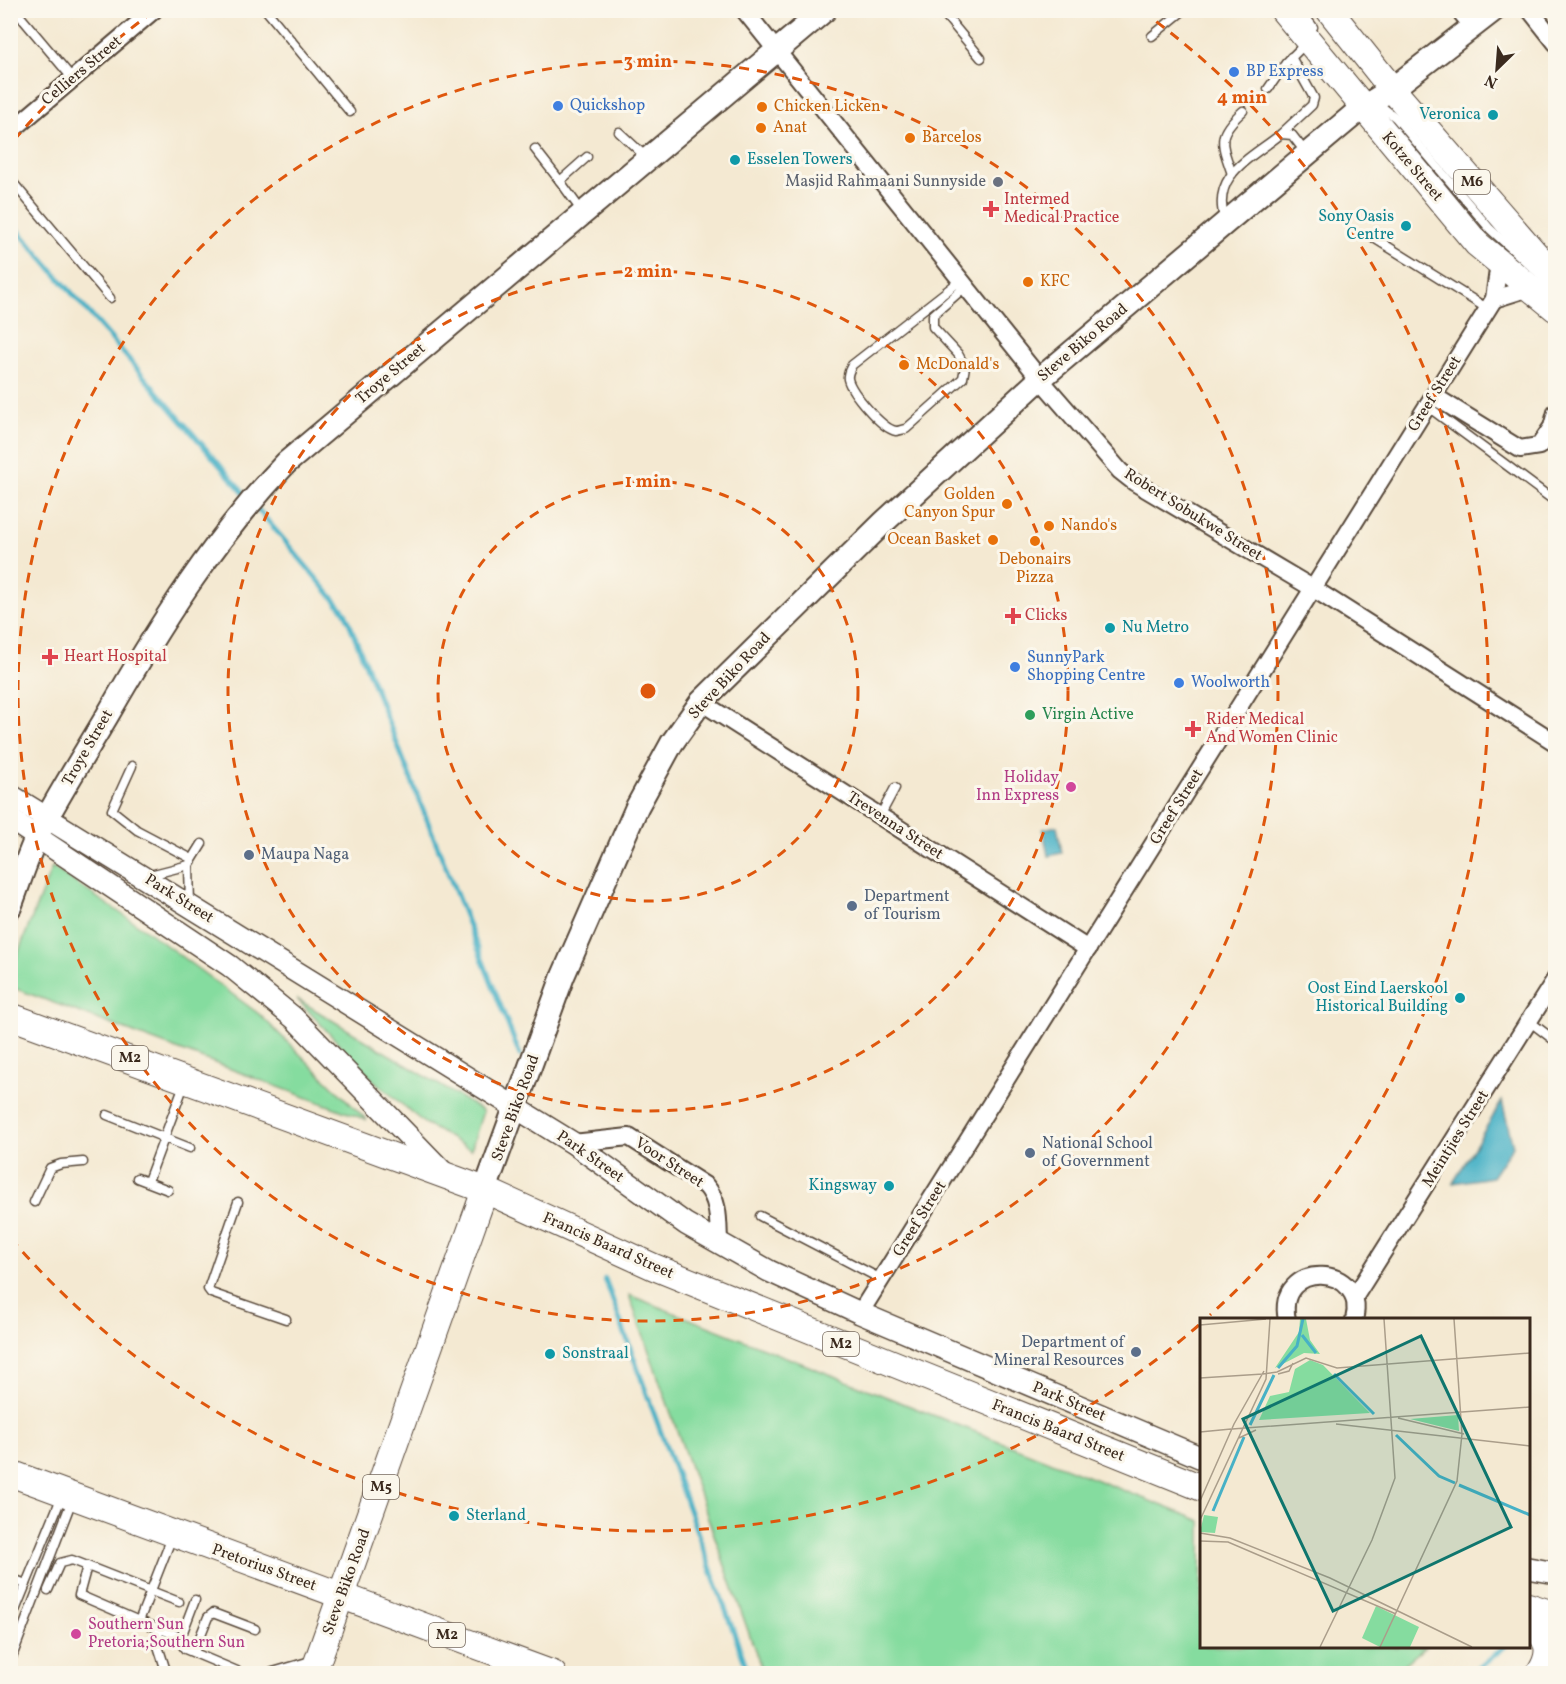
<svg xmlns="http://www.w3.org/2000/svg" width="1566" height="1684" viewBox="0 0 1566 1684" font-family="Vollkorn,serif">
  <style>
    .green { fill: #85dc9f; stroke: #60835e; stroke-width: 1.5 }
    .water { fill: #47b1c6; stroke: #416e72; stroke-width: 1.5 }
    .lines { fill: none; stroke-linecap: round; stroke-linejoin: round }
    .stream { stroke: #47b1c6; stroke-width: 5 }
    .service-casing { stroke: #574739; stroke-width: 11 }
    .minor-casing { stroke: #574739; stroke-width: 20 }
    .tertiary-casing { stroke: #574739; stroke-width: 24 }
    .secondary-casing { stroke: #574739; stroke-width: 26 }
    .primary-casing { stroke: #574739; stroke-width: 28 }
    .service { stroke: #fff; stroke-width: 8 }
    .minor { stroke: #fff; stroke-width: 16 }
    .tertiary { stroke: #fff; stroke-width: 21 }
    .secondary { stroke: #fff; stroke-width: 22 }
    .primary { stroke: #fff; stroke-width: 26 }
    .ring { fill: none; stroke: #df570d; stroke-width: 3; stroke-dasharray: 10 8 }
    .shop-dot { fill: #3f7fe0; stroke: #fbf7ec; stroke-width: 2 }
    .food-dot { fill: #e8710a; stroke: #fbf7ec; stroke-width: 2 }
    .culture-dot { fill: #0f9aa8; stroke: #fbf7ec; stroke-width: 2 }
    .worship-dot { fill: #6b7280; stroke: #fbf7ec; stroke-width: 2 }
    .health-dot { fill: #e0444e; stroke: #fbf7ec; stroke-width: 2 }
    .leisure-dot { fill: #2e9e5b; stroke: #fbf7ec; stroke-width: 2 }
    .hotel-dot { fill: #d1479c; stroke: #fbf7ec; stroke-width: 2 }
    .service-dot { fill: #5c6f8a; stroke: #fbf7ec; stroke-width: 2 }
    .labels { text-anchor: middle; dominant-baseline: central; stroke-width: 6; stroke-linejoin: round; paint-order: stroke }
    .shield { fill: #fbf7ec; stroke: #75685c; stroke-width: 1.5 }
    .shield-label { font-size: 15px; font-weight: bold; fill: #3b2a1e }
    .street-label { font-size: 16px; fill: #3b2a1e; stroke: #fbf7ec }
    .shop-label { font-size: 16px; fill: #366cbe; stroke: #fbf7ec; text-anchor: start }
    .food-label { font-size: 16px; fill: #c56008; stroke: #fbf7ec; text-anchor: start }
    .culture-label { font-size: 16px; fill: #0d838f; stroke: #fbf7ec; text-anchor: end }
    .worship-label { font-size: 16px; fill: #5b616d; stroke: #fbf7ec; text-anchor: end }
    .health-label { font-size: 16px; fill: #be3a42; stroke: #fbf7ec; text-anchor: start }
    .leisure-label { font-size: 16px; fill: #27864d; stroke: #fbf7ec; text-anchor: start }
    .hotel-label { font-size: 16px; fill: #b23c85; stroke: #fbf7ec; text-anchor: end }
    .service-label { font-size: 16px; fill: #4e5e75; stroke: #fbf7ec; text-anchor: start }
    .inset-river { fill: none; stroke: #47b1c6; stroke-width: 3 }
    .inset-road { fill: none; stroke: #aa9d8a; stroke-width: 1.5 }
    .view { fill: #0f766e; fill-opacity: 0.15; stroke: #0f766e; stroke-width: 3 }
    .inset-edge { fill: none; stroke: #3b2a1e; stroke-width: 3 }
    .centre { fill: #df570d; stroke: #fbf7ec; stroke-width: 3 }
    .ring-label { font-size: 18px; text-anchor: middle; font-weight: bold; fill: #df570d; stroke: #fbf7ec; stroke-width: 6; stroke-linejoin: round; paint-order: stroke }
  </style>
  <rect width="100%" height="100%" fill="#fbf7ec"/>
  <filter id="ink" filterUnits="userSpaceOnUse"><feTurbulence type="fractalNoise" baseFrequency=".0167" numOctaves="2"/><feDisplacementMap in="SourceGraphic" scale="12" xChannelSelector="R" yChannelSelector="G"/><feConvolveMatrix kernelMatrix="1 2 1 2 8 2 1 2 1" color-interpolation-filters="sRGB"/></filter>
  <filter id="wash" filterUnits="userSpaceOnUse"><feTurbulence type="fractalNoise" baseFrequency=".008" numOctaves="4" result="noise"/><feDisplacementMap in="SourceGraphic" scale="24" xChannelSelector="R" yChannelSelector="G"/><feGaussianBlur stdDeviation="1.35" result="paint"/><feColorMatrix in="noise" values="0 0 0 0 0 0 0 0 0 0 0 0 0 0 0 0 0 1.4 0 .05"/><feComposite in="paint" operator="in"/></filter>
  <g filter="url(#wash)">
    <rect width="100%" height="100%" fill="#f4e9d2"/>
    <g class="green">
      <polygon points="52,867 147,931 259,1014 367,1120 11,987 11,971"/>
      <polygon points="297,999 483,1111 471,1150 424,1123 372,1079"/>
      <polygon points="629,1295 1201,1521 1202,1646 1425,1647 1393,1674 763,1673"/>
    </g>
    <g class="water">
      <polygon points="1057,826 1062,853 1048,856 1043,829"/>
      <polygon points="1502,1101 1513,1146 1492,1177 1453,1183"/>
    </g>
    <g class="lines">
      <g class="stream">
        <polyline points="10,221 248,498"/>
        <polyline points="256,507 345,612 520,1055"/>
        <polyline points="605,1279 749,1674"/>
        <polyline points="1472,1674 1505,1646"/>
      </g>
    </g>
  </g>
  <g filter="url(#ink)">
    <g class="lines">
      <g class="service-casing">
        <g id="service">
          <polyline points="15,10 73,79"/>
          <polyline points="266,10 350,112"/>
          <polyline points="941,10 981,58"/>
          <polyline points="1300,10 1313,27"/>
          <polyline points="1152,36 1184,10"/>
          <polyline points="1268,89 1286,63 1307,42"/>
          <polyline points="1375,101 1396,118 1490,229 1556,289"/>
          <polyline points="619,132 648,159"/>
          <polyline points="1281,134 1312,105 1314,98 1291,57"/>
          <polyline points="535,149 560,181"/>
          <path d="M1232 174C1221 142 1216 135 1243 111"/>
          <polyline points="10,179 110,298"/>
          <polyline points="583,213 560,181 587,157"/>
          <path d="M1225 221C1210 175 1250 159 1281 134L1292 135 1306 153"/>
          <polyline points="1374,238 1488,309"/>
          <path d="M961 280 852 365C850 370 847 373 848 379 851 392 882 429 896 431 899 431 903 429 906 429L963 378 965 367 958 354 933 327V315L966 286"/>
          <polyline points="1427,406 1556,502"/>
          <polyline points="132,766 112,810 137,830 192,859"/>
          <polyline points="880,816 895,788"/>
          <polyline points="146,876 189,865"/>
          <polyline points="190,905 189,865 202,844"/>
          <polyline points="1529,1021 1554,1040"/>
          <polyline points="107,1115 190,1148"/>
          <polyline points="137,1178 168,1190"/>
          <polyline points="148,1181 185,1082"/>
          <polyline points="34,1202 50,1168 61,1164 83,1162"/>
          <polyline points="238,1202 208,1289 211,1293 286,1319"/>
          <polyline points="760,1216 881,1279"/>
          <polyline points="87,1566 79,1595 139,1621 172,1537"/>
          <polyline points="10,1578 26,1584"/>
          <polyline points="48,1590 60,1563 72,1560 179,1602"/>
          <polyline points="139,1621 181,1637 181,1643 185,1649 237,1671"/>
          <polyline points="10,1623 62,1496"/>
          <polyline points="159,1629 158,1646 167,1674"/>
          <polyline points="181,1637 195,1600"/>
          <polyline points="194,1652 208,1617 213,1613 255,1629"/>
          <polyline points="10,1662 72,1500"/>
          <polyline points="266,1674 314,1660"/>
        </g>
      </g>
      <g class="minor-casing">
        <g id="minor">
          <polyline points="744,10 1040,379 1120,471 1134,482 1314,589 1556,743"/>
          <polyline points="1459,10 1473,27"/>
          <polyline points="1530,10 1556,43"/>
          <polyline points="10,132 154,10"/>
          <polyline points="1494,299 1529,288"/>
          <polyline points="1434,396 1520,449 1539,446 1552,427 1556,412"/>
          <polyline points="701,702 1088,949"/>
          <path d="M573 1143 629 1137 706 1186C720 1202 718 1222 719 1243"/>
          <polyline points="1354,1298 1556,978"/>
          <polyline points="860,1313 1494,299 1499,263"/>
          <path d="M1287 1320C1274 1259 1369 1263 1354 1320"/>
        </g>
      </g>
      <g class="tertiary-casing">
        <g id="tertiary">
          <polyline points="10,795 573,1143 686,1224 769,1271 860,1313 1202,1458"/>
          <polyline points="10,819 230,966 294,1018 446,1175"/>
          <polyline points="1528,1568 1556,1573"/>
        </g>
      </g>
      <g class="secondary-casing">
        <g id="secondary">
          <path d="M10 907C19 883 27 857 38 834 59 794 84 755 107 716 158 627 214 538 286 463L825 10"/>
          <polyline points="485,1190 563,976 637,807 672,743 701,702 884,522 1040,379 1363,107 1392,89 1494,10"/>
        </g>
      </g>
      <g class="primary-casing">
        <g id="primary">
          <polyline points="1283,10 1477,244 1556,309"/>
          <polyline points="1329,10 1392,89 1537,256 1556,272"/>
          <polyline points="10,1016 485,1190 654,1267 1202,1488"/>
          <polyline points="10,1473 553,1674"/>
          <polyline points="1528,1606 1556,1615"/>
          <path d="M1528 1624C1550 1637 1553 1653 1539 1674"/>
          <polyline points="313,1674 485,1190"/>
        </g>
      </g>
      <use href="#service" class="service"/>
      <use href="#minor" class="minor"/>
      <use href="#tertiary" class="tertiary"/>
      <use href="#secondary" class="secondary"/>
      <use href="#primary" class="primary"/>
    </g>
  </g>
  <g class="ring">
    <circle cx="648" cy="691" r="210"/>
    <circle cx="648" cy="691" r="420"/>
    <circle cx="648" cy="691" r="630"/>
    <path d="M1199 1325A840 840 0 0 1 14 1242M14 140A840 840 0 0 1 154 11M1142 11A840 840 0 0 1 1210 1315"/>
  </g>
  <g class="shop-dot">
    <circle cx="1234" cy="72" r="6"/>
    <circle cx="558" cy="106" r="6"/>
    <circle cx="1015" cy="667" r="6"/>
    <circle cx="1179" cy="683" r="6"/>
  </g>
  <g class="food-dot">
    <circle cx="762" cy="107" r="6"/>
    <circle cx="761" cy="128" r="6"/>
    <circle cx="910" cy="138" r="6"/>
    <circle cx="1028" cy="282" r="6"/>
    <circle cx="904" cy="365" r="6"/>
    <circle cx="1007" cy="504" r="6"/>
    <circle cx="1049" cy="526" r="6"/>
    <circle cx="993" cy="540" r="6"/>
    <circle cx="1035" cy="541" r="6"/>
  </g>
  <g class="culture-dot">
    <circle cx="1493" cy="115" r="6"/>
    <circle cx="735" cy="160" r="6"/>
    <circle cx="1406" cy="226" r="6"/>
    <circle cx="1110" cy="628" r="6"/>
    <circle cx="1460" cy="998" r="6"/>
    <circle cx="889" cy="1186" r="6"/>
    <circle cx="550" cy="1354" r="6"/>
    <circle cx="454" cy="1516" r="6"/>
  </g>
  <circle class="worship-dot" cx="998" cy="182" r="6"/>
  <g class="health-dot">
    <path d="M988 200h6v6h6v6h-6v6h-6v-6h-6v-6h6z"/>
    <path d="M1010 607h6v6h6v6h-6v6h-6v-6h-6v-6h6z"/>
    <path d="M47 648h6v6h6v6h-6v6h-6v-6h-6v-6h6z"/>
    <path d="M1190 720h6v6h6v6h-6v6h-6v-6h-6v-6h6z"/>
  </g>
  <circle class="leisure-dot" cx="1030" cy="715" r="6"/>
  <g class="hotel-dot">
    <circle cx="1071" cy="787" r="6"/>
    <circle cx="76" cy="1634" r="6"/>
  </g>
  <g class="service-dot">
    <circle cx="249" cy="855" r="6"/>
    <circle cx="852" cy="906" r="6"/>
    <circle cx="1030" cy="1153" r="6"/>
    <circle cx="1136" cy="1352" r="6"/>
  </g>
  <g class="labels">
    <g class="shield">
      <rect x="1454" y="170" width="36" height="24" rx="4.5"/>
      <rect x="112" y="1046" width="36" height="24" rx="4.5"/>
      <rect x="823" y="1332" width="36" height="24" rx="4.5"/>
      <rect x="363" y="1475" width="36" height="24" rx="4.5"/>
      <rect x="429" y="1623" width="36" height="24" rx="4.5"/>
    </g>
    <g class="shield-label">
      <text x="1472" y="182">M6</text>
      <text x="130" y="1058">M2</text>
      <text x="841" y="1344">M2</text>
      <text x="381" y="1487">M5</text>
      <text x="447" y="1635">M2</text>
    </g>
    <g class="street-label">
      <text transform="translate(82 71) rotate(-40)">Celliers Street</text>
      <text transform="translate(1412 167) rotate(50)">Kotze Street</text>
      <text transform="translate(1083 343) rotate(-40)">Steve Biko Road</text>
      <text transform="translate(391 374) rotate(-40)">Troye Street</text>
      <text transform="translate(1435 394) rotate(-58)">Greef Street</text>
      <text transform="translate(1193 515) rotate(32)">Robert Sobukwe Street</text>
      <text transform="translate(730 676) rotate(-47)">Steve Biko Road</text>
      <text transform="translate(88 748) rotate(-60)">Troye Street</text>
      <text transform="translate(1177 807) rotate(-58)">Greef Street</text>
      <text transform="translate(895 826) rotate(33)">Trevenna Street</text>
      <text transform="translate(179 899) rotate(32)">Park Street</text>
      <text transform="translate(516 1108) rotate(-70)">Steve Biko Road</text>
      <text transform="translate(1456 1139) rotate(-58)">Meintjies Street</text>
      <text transform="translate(590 1157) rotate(35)">Park Street</text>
      <text transform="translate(669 1163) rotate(33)">Voor Street</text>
      <text transform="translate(920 1219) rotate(-58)">Greef Street</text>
      <text transform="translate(608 1246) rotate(24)">Francis Baard Street</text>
      <text transform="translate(1069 1402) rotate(23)">Park Street</text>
      <text transform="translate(1058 1431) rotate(22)">Francis Baard Street</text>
      <text transform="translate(264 1568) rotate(20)">Pretorius Street</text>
      <text transform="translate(347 1582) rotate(-70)">Steve Biko Road</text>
    </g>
    <g class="shop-label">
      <text x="1246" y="72">BP Express</text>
      <text x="570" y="106">Quickshop</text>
      <text x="1027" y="658">SunnyPark<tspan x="1027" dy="18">Shopping Centre</tspan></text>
      <text x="1191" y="683">Woolworth</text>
    </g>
    <g class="food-label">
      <text x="774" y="107">Chicken Licken</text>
      <text x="773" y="128">Anat</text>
      <text x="922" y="138">Barcelos</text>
      <text x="1040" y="282">KFC</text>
      <text x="916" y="365">McDonald's</text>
      <text x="995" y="495" text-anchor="end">Golden<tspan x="995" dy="18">Canyon Spur</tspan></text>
      <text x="1061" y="526">Nando's</text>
      <text x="981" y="540" text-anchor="end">Ocean Basket</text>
      <text x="1035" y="560" text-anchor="middle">Debonairs<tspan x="1035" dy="18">Pizza</tspan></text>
    </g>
    <g class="culture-label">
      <text x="1481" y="115">Veronica</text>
      <text x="747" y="160" text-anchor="start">Esselen Towers</text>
      <text x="1394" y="217">Sony Oasis<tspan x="1394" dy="18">Centre</tspan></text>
      <text x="1122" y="628" text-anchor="start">Nu Metro</text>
      <text x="1448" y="989">Oost Eind Laerskool<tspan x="1448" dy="18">Historical Building</tspan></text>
      <text x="877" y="1186">Kingsway</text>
      <text x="562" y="1354" text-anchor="start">Sonstraal</text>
      <text x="466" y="1516" text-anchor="start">Sterland</text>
    </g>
    <g class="worship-label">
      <text x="986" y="182">Masjid Rahmaani Sunnyside</text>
    </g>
    <g class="health-label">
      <text x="1004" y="200">Intermed<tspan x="1004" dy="18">Medical Practice</tspan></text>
      <text x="1025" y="616">Clicks</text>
      <text x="64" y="657">Heart Hospital</text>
      <text x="1206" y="720">Rider Medical<tspan x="1206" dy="18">And Women Clinic</tspan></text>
    </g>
    <g class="leisure-label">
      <text x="1042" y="715">Virgin Active</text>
    </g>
    <g class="hotel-label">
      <text x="1059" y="778">Holiday<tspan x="1059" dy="18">Inn Express</tspan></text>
      <text x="88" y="1625" text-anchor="start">Southern Sun<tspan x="88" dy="18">Pretoria;Southern Sun</tspan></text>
    </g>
    <g class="service-label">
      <text x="261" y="855">Maupa Naga</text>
      <text x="864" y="897">Department<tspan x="864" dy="18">of Tourism</tspan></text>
      <text x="1042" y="1144">National School<tspan x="1042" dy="18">of Government</tspan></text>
      <text x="1124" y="1343" text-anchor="end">Department of<tspan x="1124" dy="18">Mineral Resources</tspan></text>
    </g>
  </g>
  <g transform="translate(1200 1318)">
    <rect width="330" height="330" fill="#f4e9d2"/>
    <path d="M100 1H106L110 22 120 36 104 35 75 50 99 14ZM110 42 123 47 170 95 59 102 70 78 89 74 95 51ZM258 97 259 113 210 101ZM4 197 18 199 15 215 0 214ZM176 288 219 309 210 329H180L162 320Z" fill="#85dc9f"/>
    <path class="inset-river" d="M102 17 116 35M78 50 97 28 103 1M134 56 174 96M50 107 74 57M196 117 239 158 255 165M259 167 330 197M13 193 44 119"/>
    <path class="inset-road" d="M0 7 66 1M63 56 77 54 106 40 137 50 330 35M78 56 89 53 93 45M0 60 63 56M198 100 264 116M136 106 330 128M32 111 330 89M0 114 31 111M39 120 56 112M0 183 34 106 64 53M0 202 66 61 70 1M0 215 30 220 130 260 272 329M0 223 28 224 196 296M120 329 172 222 195 160 184 1M180 329 257 163 262 116 254 1"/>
    <path class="view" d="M221 18 311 209 133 293 43 101Z"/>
    <rect width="330" height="330" class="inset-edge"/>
  </g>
  <circle cx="648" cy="691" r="9" class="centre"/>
  <g class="ring-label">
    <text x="648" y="67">3 min</text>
    <text x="1242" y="103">4 min</text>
    <text x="648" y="277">2 min</text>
    <text x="648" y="487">1 min</text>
  </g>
  <rect width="1566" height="1684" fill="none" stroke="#fbf7ec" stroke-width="36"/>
  <g transform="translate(1497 69) rotate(205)" stroke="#fbf7ec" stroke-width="4.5" paint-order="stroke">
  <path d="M0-4.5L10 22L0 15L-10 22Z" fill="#3b2a1e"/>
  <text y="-9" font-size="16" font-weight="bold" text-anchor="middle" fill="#3b2a1e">N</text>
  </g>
</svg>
